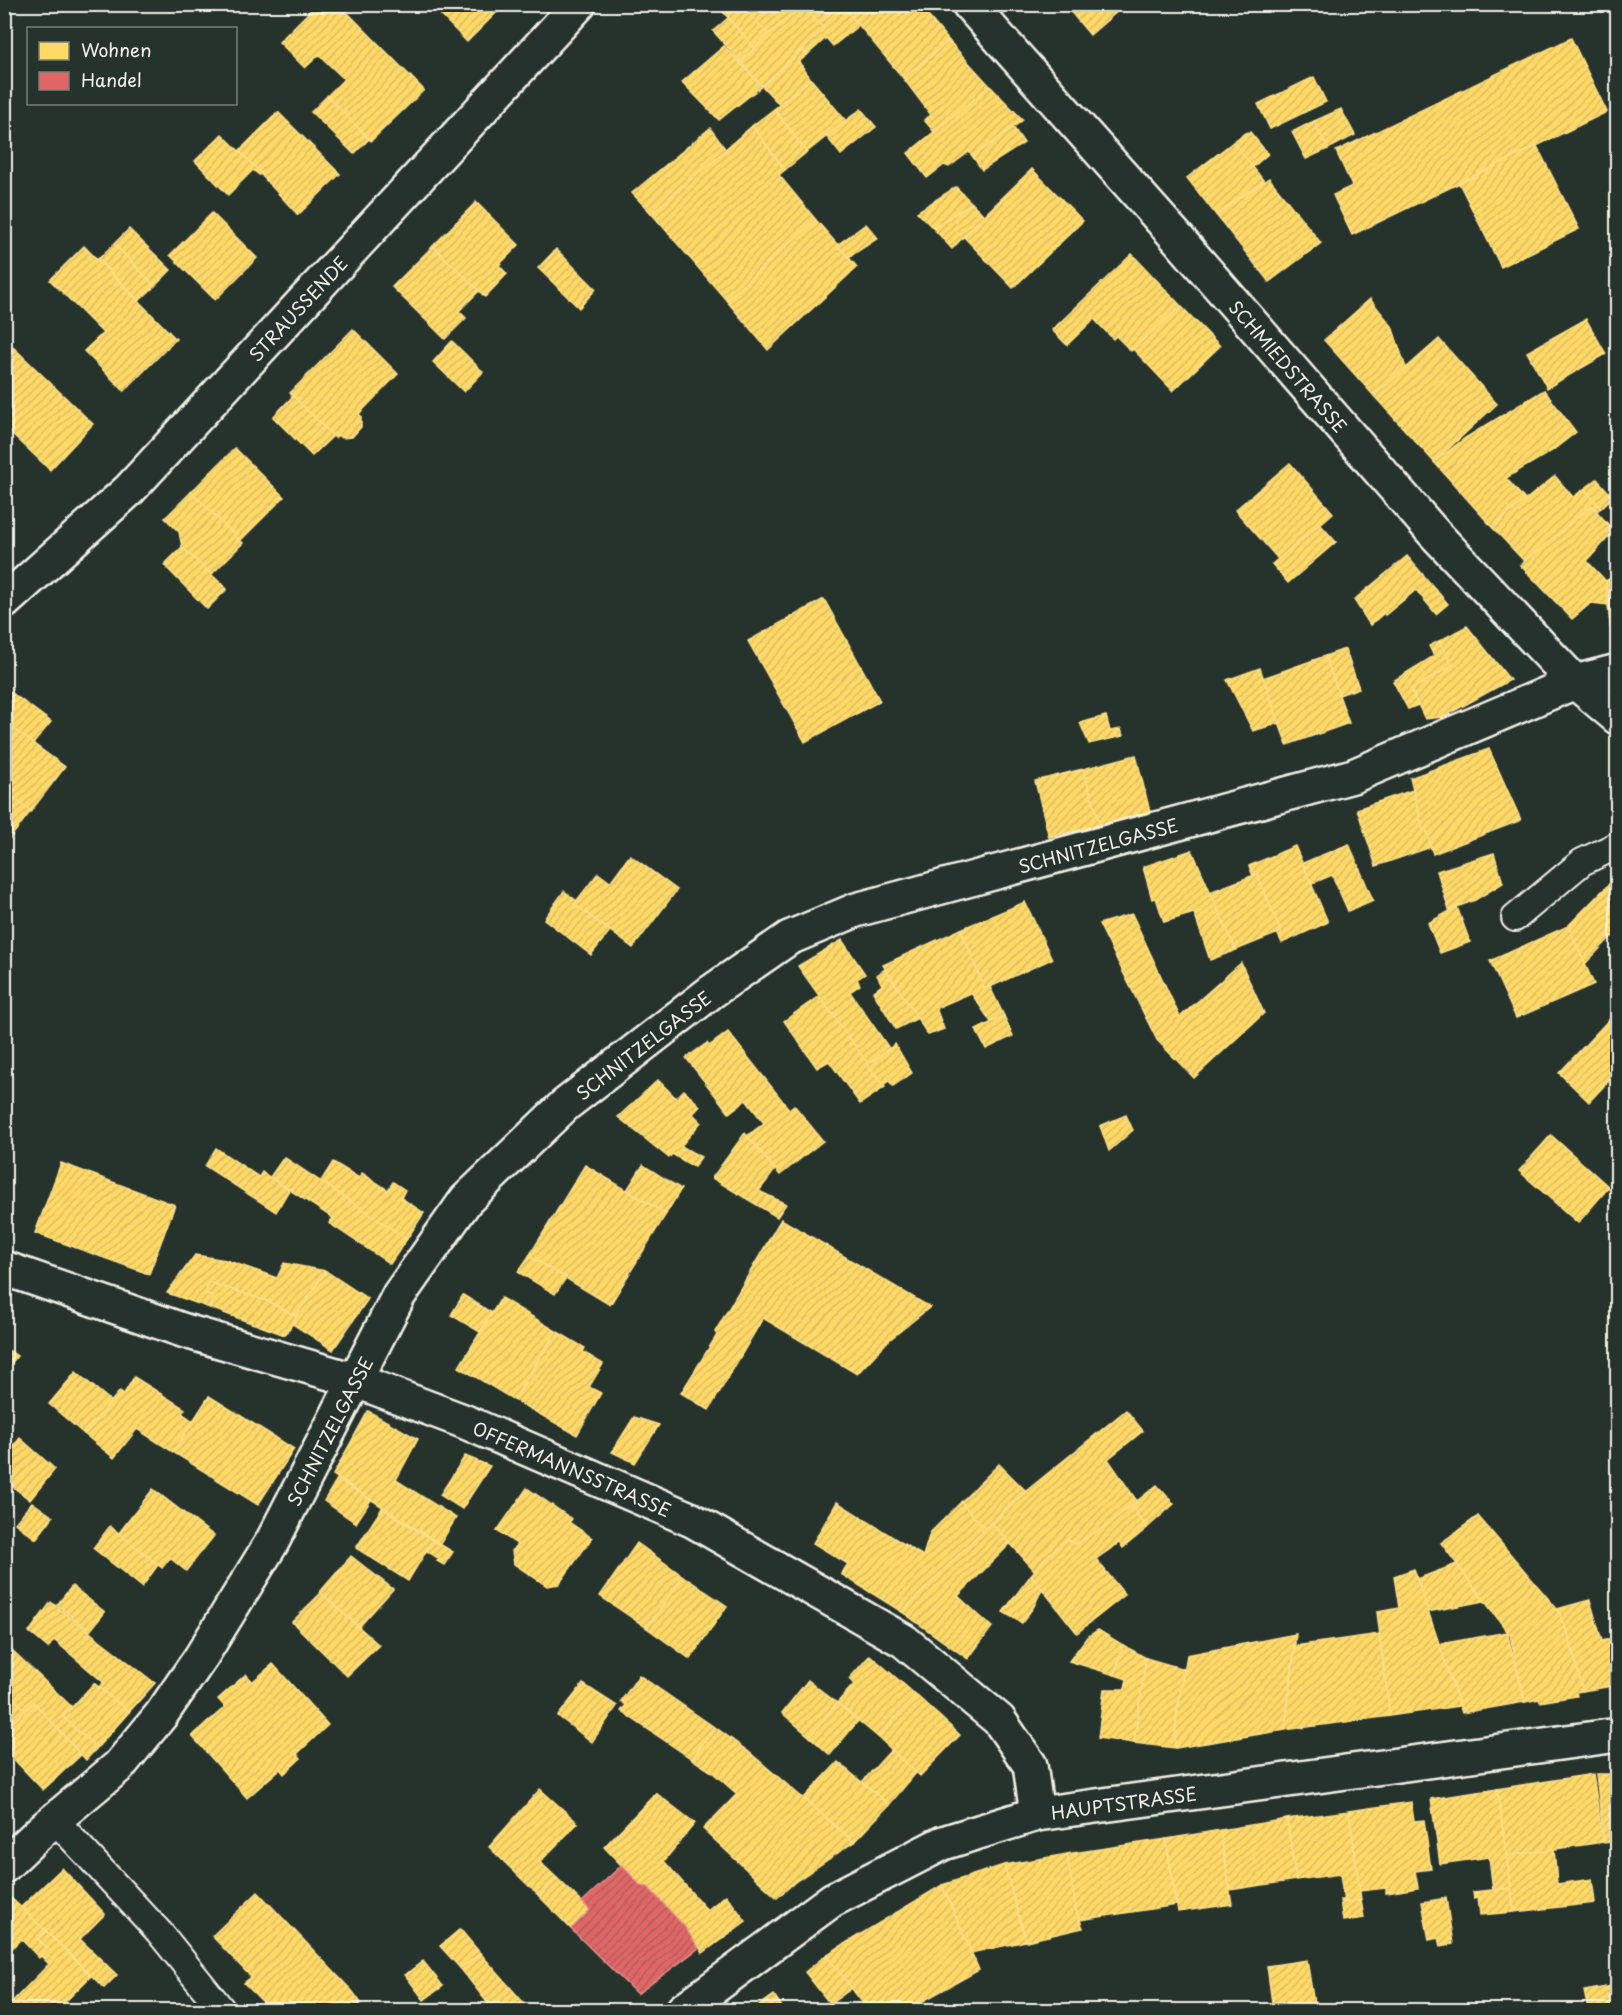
<svg xmlns="http://www.w3.org/2000/svg" width="1622" height="2015" viewBox="0 0 1622 2015" font-family="'Playpen Sans',sans-serif">
  <style>
    .homes { fill: url(#homes-hatch); stroke: #fce08d; stroke-width: 1.5 }
    .shops { fill: url(#shops-hatch); stroke: #e6908d; stroke-width: 1.5 }
    .lines { fill: none; stroke-linecap: round; stroke-linejoin: round }
    .service-casing { stroke: #f4f1e8; stroke-width: 30 }
    .minor-casing { stroke: #f4f1e8; stroke-width: 38 }
    .tertiary-casing { stroke: #f4f1e8; stroke-width: 38 }
    .secondary-casing { stroke: #f4f1e8; stroke-width: 38 }
    .service { stroke: #26332d; stroke-width: 26 }
    .minor { stroke: #26332d; stroke-width: 33 }
    .tertiary { stroke: #26332d; stroke-width: 33 }
    .secondary { stroke: #26332d; stroke-width: 33 }
    .labels { text-anchor: middle; dominant-baseline: central; stroke-width: 6; stroke-linejoin: round; paint-order: stroke }
    .street-label { font-size: 18px; fill: #f4f1e8; stroke: #26332d }
  </style>
  <defs>
    <pattern id="homes-hatch" width="6" height="6" patternUnits="userSpaceOnUse" patternTransform="scale(1.5)"><rect width="6" height="6" fill="#ffd966"/><path d="M-1 1l2-2M0 6l6-6M5 7l2-2" fill="none" stroke="#dbbc60"/></pattern>
    <pattern id="shops-hatch" width="6" height="6" patternUnits="userSpaceOnUse" patternTransform="scale(1.5)"><rect width="6" height="6" fill="#e06666"/><path d="M-1 1l2-2M0 6l6-6M5 7l2-2" fill="none" stroke="#b35d5c"/></pattern>
  </defs>
  <rect width="100%" height="100%" fill="#26332d"/>
  <filter id="ink" filterUnits="userSpaceOnUse"><feTurbulence type="fractalNoise" baseFrequency=".0167" numOctaves="2"/><feDisplacementMap in="SourceGraphic" scale="12" xChannelSelector="R" yChannelSelector="G"/><feConvolveMatrix kernelMatrix="1 2 1 2 8 2 1 2 1" color-interpolation-filters="sRGB"/></filter>
  <g filter="url(#ink)">
    <g class="homes">
      <polygon points="317,4 339,4 424,90 371,141 327,96 344,79 319,55 305,68 279,42"/>
      <polygon points="430,4 505,4 467,42"/>
      <polygon points="716,4 741,4 768,34 755,48"/>
      <polygon points="741,4 803,4 804,7 768,34"/>
      <polygon points="803,4 840,4 820,26"/>
      <polygon points="840,4 859,25 833,46 826,38 807,55 803,49 824,29 820,24"/>
      <polygon points="841,4 918,4 949,41 903,78"/>
      <polygon points="1064,4 1126,4 1090,35"/>
      <polygon points="804,7 824,29 762,86 740,61 768,34"/>
      <polygon points="728,18 755,48 740,61 713,31"/>
      <polygon points="1571,38 1607,112 1352,235 1333,195 1352,186 1336,151"/>
      <polygon points="949,41 990,86 935,133 924,120 931,115 903,78"/>
      <polygon points="724,46 762,86 719,120 682,82"/>
      <polygon points="803,49 807,55 799,62 811,79 779,104 762,86"/>
      <polygon points="1314,77 1326,102 1270,129 1258,104"/>
      <polygon points="811,79 846,121 807,152 774,109"/>
      <polygon points="990,86 1023,120 973,157 969,152 949,167 944,165 927,178 908,153"/>
      <polygon points="327,96 369,139 354,154 311,112"/>
      <polygon points="774,109 807,152 785,170 752,126"/>
      <polygon points="861,109 876,127 841,155 826,136"/>
      <polygon points="1341,109 1355,135 1328,149 1314,121"/>
      <polygon points="278,112 340,174 298,215 239,151"/>
      <polygon points="1314,121 1328,149 1306,159 1292,132"/>
      <polygon points="752,126 785,170 779,175 816,220 726,300 651,213"/>
      <polygon points="1013,127 1024,143 982,170 973,157"/>
      <polygon points="710,128 726,150 651,213 632,193"/>
      <polygon points="1250,132 1268,154 1253,167 1233,142 1245,133"/>
      <polygon points="222,134 261,173 259,175 253,170 228,195 195,161"/>
      <polygon points="1233,142 1264,181 1216,215 1187,178"/>
      <polygon points="1537,146 1579,229 1501,267 1459,183"/>
      <polygon points="1032,169 1083,221 1013,288 963,236"/>
      <polygon points="1269,178 1321,243 1269,282 1216,215"/>
      <polygon points="956,187 972,203 933,228 917,212"/>
      <polygon points="476,202 519,245 499,265 507,274 485,297 433,246"/>
      <polygon points="972,203 984,215 952,249 933,228"/>
      <polygon points="212,213 257,258 215,300 170,255"/>
      <polygon points="816,220 857,267 768,350 726,300"/>
      <polygon points="866,224 878,238 849,257 837,245"/>
      <polygon points="129,229 171,270 155,286 114,244"/>
      <polygon points="114,244 155,286 139,301 98,259"/>
      <polygon points="84,246 176,339 124,391 84,351 103,333 50,280"/>
      <polygon points="433,246 479,291 459,311 466,318 445,339 392,287"/>
      <polygon points="556,249 596,289 579,308 538,268"/>
      <polygon points="1132,254 1181,306 1131,351 1116,336 1113,339 1094,319 1067,345 1052,330"/>
      <polygon points="1370,299 1392,326 1406,368 1374,396 1324,340"/>
      <polygon points="1181,306 1220,346 1173,391 1133,349"/>
      <polygon points="1586,319 1606,354 1547,388 1527,352"/>
      <polygon points="353,329 398,374 359,414 361,416 361,427 352,437 341,438 338,435 335,438 290,393"/>
      <polygon points="1439,339 1497,404 1434,462 1374,396"/>
      <polygon points="452,341 483,372 464,392 433,362"/>
      <polygon points="12,346 93,424 50,470 6,428 8,425 4,422 4,354"/>
      <polygon points="1544,390 1576,432 1552,451 1506,478 1525,500 1492,527 1434,462 1465,438"/>
      <polygon points="293,396 333,436 312,456 273,417"/>
      <polygon points="235,448 284,497 240,541 191,492"/>
      <polygon points="1290,463 1333,513 1279,560 1235,510"/>
      <polygon points="1555,476 1573,497 1584,489 1601,508 1597,511 1592,506 1525,562 1492,527"/>
      <polygon points="1597,479 1613,497 1601,508 1584,489"/>
      <polygon points="191,492 243,543 210,576 182,547 179,532 165,518"/>
      <polygon points="1592,506 1614,531 1587,561 1606,581 1608,605 1591,603 1572,619 1520,565"/>
      <polygon points="1320,524 1336,542 1288,583 1272,564"/>
      <polygon points="182,547 227,589 207,609 164,565"/>
      <polygon points="1407,556 1448,604 1436,614 1416,590 1385,615 1384,613 1370,625 1354,600"/>
      <polygon points="1618,573 1618,593 1607,597 1606,581"/>
      <polygon points="1618,593 1618,639 1612,641 1607,597"/>
      <polygon points="824,599 880,701 805,742 748,641"/>
      <polygon points="1467,626 1510,680 1443,717 1425,719 1411,690 1452,665 1439,641"/>
      <polygon points="1439,641 1452,665 1411,690 1418,705 1408,709 1393,681 1434,656 1429,646"/>
      <polygon points="1345,649 1359,688 1339,695 1325,656"/>
      <polygon points="1325,656 1349,723 1287,745 1263,678"/>
      <polygon points="1260,668 1279,723 1253,731 1227,680"/>
      <polygon points="4,687 51,722 33,744 4,722"/>
      <polygon points="1106,716 1110,731 1121,729 1123,736 1089,744 1080,723"/>
      <polygon points="4,722 65,767 31,811 4,792"/>
      <polygon points="1489,749 1521,820 1433,854 1426,829 1423,830 1410,778"/>
      <polygon points="1136,755 1150,812 1100,825 1083,769"/>
      <polygon points="1083,769 1100,825 1049,837 1035,781"/>
      <polygon points="1413,790 1423,830 1426,829 1431,847 1376,866 1357,809"/>
      <polygon points="4,792 31,811 4,846"/>
      <polygon points="1349,844 1373,900 1348,911 1332,875 1311,884 1303,863"/>
      <polygon points="1295,846 1328,922 1282,943 1277,933 1281,932 1257,874 1253,876 1249,866"/>
      <polygon points="1192,850 1236,950 1210,960 1194,913 1164,922 1156,898 1152,899 1143,867"/>
      <polygon points="1494,853 1503,883 1475,900 1449,910 1437,871"/>
      <polygon points="630,855 677,890 633,948 574,904 598,873 610,882"/>
      <polygon points="1257,874 1281,932 1236,950 1210,892"/>
      <polygon points="1609,884 1618,892 1618,942 1612,936 1585,964 1568,926"/>
      <polygon points="564,891 577,901 574,904 610,931 591,955 544,919"/>
      <polygon points="1025,902 1052,959 990,987 984,988 961,929"/>
      <polygon points="1457,907 1470,942 1440,953 1428,923"/>
      <polygon points="1132,914 1180,1017 1241,963 1264,1013 1194,1078 1157,1040 1099,924"/>
      <polygon points="1568,926 1594,984 1516,1018 1490,961"/>
      <polygon points="961,929 984,988 990,987 1004,1016 991,1022 971,993 936,1008 944,1029 928,1035 883,965"/>
      <polygon points="842,940 865,974 857,979 860,985 850,992 889,1048 868,1065 798,966"/>
      <polygon points="885,969 918,1018 896,1029 873,992 882,985 877,975"/>
      <polygon points="819,996 885,1087 860,1104 829,1061 817,1068 784,1021"/>
      <polygon points="1618,1010 1618,1071 1589,1102 1559,1073"/>
      <polygon points="1004,1016 1013,1036 986,1049 976,1030"/>
      <polygon points="728,1032 789,1109 794,1105 823,1141 780,1175 747,1136 764,1123 746,1100 729,1113 686,1058 707,1043 709,1046"/>
      <polygon points="895,1044 912,1073 893,1086 889,1081 883,1085 868,1065"/>
      <polygon points="658,1080 676,1098 684,1090 700,1106 693,1114 701,1122 681,1146 701,1157 694,1167 672,1154 669,1158 618,1117"/>
      <polygon points="1126,1115 1133,1130 1109,1151 1100,1126"/>
      <polygon points="745,1133 775,1170 759,1191 786,1204 777,1217 712,1178"/>
      <polygon points="1551,1135 1609,1187 1578,1223 1519,1171"/>
      <polygon points="216,1148 259,1177 262,1172 289,1190 276,1212 205,1166"/>
      <polygon points="284,1157 407,1239 390,1264 329,1223 333,1218 270,1177"/>
      <polygon points="333,1162 359,1178 362,1173 388,1190 393,1182 405,1190 401,1198 424,1213 407,1239 321,1181"/>
      <polygon points="61,1163 175,1205 149,1274 35,1233"/>
      <polygon points="585,1165 666,1214 610,1305 529,1256"/>
      <polygon points="643,1165 681,1189 666,1214 627,1190"/>
      <polygon points="781,1219 930,1307 888,1341 857,1374 763,1318 709,1410 681,1393 717,1335 715,1332"/>
      <polygon points="195,1255 226,1260 277,1278 284,1263 326,1271 296,1316 267,1301 208,1282 206,1294 213,1295 210,1308 167,1293"/>
      <polygon points="529,1256 566,1278 555,1294 518,1272"/>
      <polygon points="326,1271 368,1299 333,1350 291,1323"/>
      <polygon points="208,1282 267,1301 296,1316 293,1323 285,1335 210,1308 213,1295 206,1294"/>
      <polygon points="463,1295 492,1313 480,1332 451,1315"/>
      <polygon points="501,1298 556,1331 514,1400 459,1367"/>
      <polygon points="556,1331 585,1348 583,1352 603,1364 589,1387 601,1393 577,1435 514,1400"/>
      <polygon points="4,1347 17,1356 4,1373"/>
      <polygon points="76,1372 111,1401 84,1434 49,1404"/>
      <polygon points="134,1377 185,1409 182,1413 193,1421 173,1452 137,1429 114,1458 84,1434 120,1391 124,1394"/>
      <polygon points="209,1396 294,1449 258,1505 173,1452"/>
      <polygon points="1126,1410 1143,1431 1108,1459 1137,1501 1105,1527 1075,1544 1067,1539 1034,1570 991,1522 1026,1491"/>
      <polygon points="368,1411 418,1439 396,1480 456,1518 440,1544 333,1475"/>
      <polygon points="634,1417 659,1425 635,1463 612,1452"/>
      <polygon points="20,1438 55,1469 30,1500 4,1480 4,1457"/>
      <polygon points="465,1456 490,1466 462,1509 440,1495"/>
      <polygon points="999,1464 1026,1491 985,1529 961,1502"/>
      <polygon points="337,1479 371,1500 356,1523 324,1501"/>
      <polygon points="1157,1485 1174,1504 1147,1528 1131,1506"/>
      <polygon points="527,1488 572,1519 569,1522 592,1538 559,1584 547,1586 514,1564 512,1551 517,1544 497,1531"/>
      <polygon points="153,1489 214,1536 186,1571 170,1558 162,1568 118,1534"/>
      <polygon points="32,1502 53,1517 36,1539 15,1523"/>
      <polygon points="837,1502 923,1556 930,1533 961,1502 985,1529 902,1612 841,1574 848,1564 813,1543"/>
      <polygon points="1131,1506 1147,1528 1123,1548 1119,1543 1096,1559 1125,1595 1077,1633 1031,1575 1045,1558 1067,1539 1075,1544 1105,1527"/>
      <polygon points="382,1508 433,1540 408,1581 356,1548"/>
      <polygon points="1478,1516 1557,1609 1569,1636 1583,1691 1576,1692 1577,1696 1540,1702 1539,1699 1525,1702 1510,1635 1441,1543"/>
      <polygon points="991,1522 1010,1544 958,1596 992,1627 968,1659 902,1612"/>
      <polygon points="110,1526 158,1565 142,1587 93,1548"/>
      <polygon points="433,1540 453,1552 444,1565 437,1561 439,1559 427,1551"/>
      <polygon points="637,1543 683,1576 647,1628 600,1596"/>
      <polygon points="351,1556 393,1589 359,1627 320,1592"/>
      <polygon points="1457,1564 1484,1601 1428,1612 1417,1579"/>
      <polygon points="1414,1569 1460,1706 1390,1716 1377,1612 1399,1608 1394,1576"/>
      <polygon points="1031,1575 1042,1589 1034,1606 1022,1623 1003,1612"/>
      <polygon points="683,1576 727,1606 690,1659 647,1628"/>
      <polygon points="72,1586 105,1612 90,1631 57,1605"/>
      <polygon points="321,1593 379,1645 347,1676 292,1622"/>
      <polygon points="1590,1600 1602,1641 1618,1637 1618,1685 1583,1691 1569,1636 1557,1609"/>
      <polygon points="51,1602 155,1683 129,1712 99,1687 103,1682 54,1640 48,1648 29,1632"/>
      <polygon points="1098,1630 1123,1645 1115,1675 1069,1661 1087,1637"/>
      <polygon points="1507,1632 1525,1702 1462,1713 1439,1644"/>
      <polygon points="1296,1634 1285,1730 1175,1748 1176,1716 1187,1655"/>
      <polygon points="1379,1634 1390,1716 1285,1730 1295,1646"/>
      <polygon points="1123,1645 1146,1658 1134,1743 1098,1738 1104,1689 1125,1689 1127,1679 1115,1675"/>
      <polygon points="11,1649 72,1707 63,1717 97,1748 86,1760 34,1703 26,1711 4,1689 4,1656"/>
      <polygon points="870,1655 916,1695 878,1737 837,1703 854,1684 849,1679"/>
      <polygon points="1146,1658 1184,1669 1176,1716 1175,1748 1134,1743"/>
      <polygon points="273,1664 328,1725 297,1754 301,1758 284,1774 280,1769 247,1798 192,1736 225,1707 218,1699 246,1674 252,1682"/>
      <polygon points="639,1675 714,1727 692,1759 621,1711 626,1705 621,1701"/>
      <polygon points="808,1680 837,1703 810,1737 782,1713"/>
      <polygon points="94,1683 129,1712 97,1748 63,1717"/>
      <polygon points="583,1684 617,1706 592,1742 558,1716"/>
      <polygon points="4,1689 26,1711 4,1730"/>
      <polygon points="916,1695 960,1735 920,1776 878,1737"/>
      <polygon points="34,1703 81,1755 43,1790 4,1749 4,1730"/>
      <polygon points="837,1703 858,1721 830,1755 810,1737"/>
      <polygon points="715,1727 749,1752 854,1842 795,1882 777,1898 703,1829 737,1794 712,1772 692,1759"/>
      <polygon points="891,1750 916,1773 889,1805 862,1782"/>
      <polygon points="838,1762 889,1805 854,1842 804,1798"/>
      <polygon points="1593,1774 1603,1842 1507,1856 1497,1789"/>
      <polygon points="1596,1774 1618,1774 1618,1841 1604,1843"/>
      <polygon points="540,1789 578,1823 540,1862 557,1878 539,1896 489,1847"/>
      <polygon points="1497,1789 1511,1888 1493,1890 1489,1857 1440,1864 1431,1799"/>
      <polygon points="656,1793 695,1823 664,1861 707,1910 726,1895 746,1921 703,1953 684,1926 648,1887 641,1886 604,1847"/>
      <polygon points="1411,1802 1414,1821 1424,1820 1431,1869 1415,1871 1418,1888 1386,1893 1386,1888 1360,1891 1349,1811"/>
      <polygon points="1349,1811 1361,1900 1344,1903 1340,1874 1296,1880 1287,1819"/>
      <polygon points="1287,1819 1296,1880 1230,1890 1220,1830"/>
      <polygon points="1220,1830 1232,1904 1178,1912 1166,1839"/>
      <polygon points="1166,1839 1176,1905 1080,1920 1076,1910 1067,1854"/>
      <polygon points="1554,1849 1557,1884 1592,1879 1595,1903 1514,1912 1507,1856"/>
      <polygon points="1067,1854 1076,1910 1083,1928 1026,1941 1004,1865"/>
      <polygon points="1004,1865 1026,1941 971,1953 942,1885"/>
      <polygon points="62,1868 105,1914 80,1939 117,1975 104,1988 21,1907"/>
      <polygon points="557,1878 590,1910 571,1929 539,1896"/>
      <polygon points="942,1885 979,1970 914,2006 916,2010 868,2010 826,1955"/>
      <polygon points="1511,1888 1514,1912 1480,1915 1478,1897 1474,1899 1473,1892"/>
      <polygon points="258,1892 353,1992 361,2003 354,2010 271,2010 244,1983 251,1977 212,1936"/>
      <polygon points="9,1896 46,1931 38,1939 48,1949 39,1958 21,1939 4,1956 4,1901"/>
      <polygon points="1446,1898 1453,1944 1440,1946 1438,1938 1429,1940 1422,1902"/>
      <polygon points="1340,1900 1343,1900 1344,1903 1361,1900 1364,1918 1343,1921"/>
      <polygon points="460,1929 481,1954 460,1968 440,1946"/>
      <polygon points="46,1931 91,1976 57,2010 4,2010 49,1964 41,1956 48,1949 38,1939"/>
      <polygon points="481,1954 530,2010 493,2010 460,1968"/>
      <polygon points="826,1955 852,1988 830,2004 805,1972"/>
      <polygon points="1307,1960 1315,2010 1273,2010 1267,1966"/>
      <polygon points="423,1961 443,1986 424,2000 405,1975"/>
      <polygon points="1618,1985 1618,2010 1588,2010 1584,1991"/>
      <polygon points="774,1995 784,2010 753,2010"/>
    </g>
    <polygon class="shops" points="622,1865 641,1886 648,1887 684,1926 699,1948 637,1994 571,1929 590,1910 582,1902"/>
    <g class="lines">
      <g class="service-casing">
        <g id="service">
          <polyline points="1515,918 1582,862 1618,845"/>
          <polyline points="55,1820 160,1933 222,2010"/>
        </g>
      </g>
      <g class="minor-casing">
        <g id="minor">
          <path id="s1" d="M4 602 129 490 579 4"/>
          <path id="s2" d="M4 1268 185 1331 354 1380 463 1421 692 1520 904 1641 999 1720 1030 1765 1037 1814"/>
          <path id="s3" d="M4 1866 41 1831 119 1766 161 1715 201 1657 272 1542 399 1295 466 1200 565 1105 711 992 789 938 856 910 1353 776 1575 682 1618 671"/>
        </g>
      </g>
      <g class="tertiary-casing">
        <g id="tertiary">
          <path id="s4" d="M969 4 1173 233 1434 533 1575 682 1618 718"/>
        </g>
      </g>
      <g class="secondary-casing">
        <g id="secondary">
          <path id="s5" d="M683 2010 832 1900 943 1843 1037 1814 1618 1735"/>
        </g>
      </g>
      <use href="#service" class="service"/>
      <use href="#minor" class="minor"/>
      <use href="#tertiary" class="tertiary"/>
      <use href="#secondary" class="secondary"/>
    </g>
  </g>
  <g class="labels">
    <g class="street-label">
      <text stroke="none"><textPath href="#s1" startOffset="416">STRAUSSENDE</textPath></text>
      <text stroke="none"><textPath href="#s4" startOffset="483">SCHMIEDSTRASSE</textPath></text>
      <text stroke="none"><textPath href="#s3" startOffset="1558">SCHNITZELGASSE</textPath></text>
      <text stroke="none"><textPath href="#s3" startOffset="1054">SCHNITZELGASSE</textPath></text>
      <text stroke="none"><textPath href="#s3" startOffset="549">SCHNITZELGASSE</textPath></text>
      <text stroke="none"><textPath href="#s2" startOffset="603">OFFERMANNSSTRASSE</textPath></text>
      <text stroke="none"><textPath href="#s5" startOffset="496">HAUPTSTRASSE</textPath></text>
    </g>
  </g>
  <rect width="1622" height="2015" fill="none" stroke="#26332d" stroke-width="24"/>
  <rect x="12" y="12" width="1598" height="1991" fill="none" stroke="#f4f1e8" stroke-width="2" filter="url(#ink)"/>
  <rect x="27" y="27" width="210" height="78" fill="#26332d" stroke="#787f78" stroke-width="1.5"/>
  <rect x="39" y="42" width="30" height="18" fill="#ffd966" stroke="#787f78" stroke-width="1.5"/>
  <text x="81" y="57" font-size="18" fill="#f4f1e8">Wohnen</text>
  <rect x="39" y="72" width="30" height="18" fill="#e06666" stroke="#787f78" stroke-width="1.5"/>
  <text x="81" y="87" font-size="18" fill="#f4f1e8">Handel</text>
</svg>
